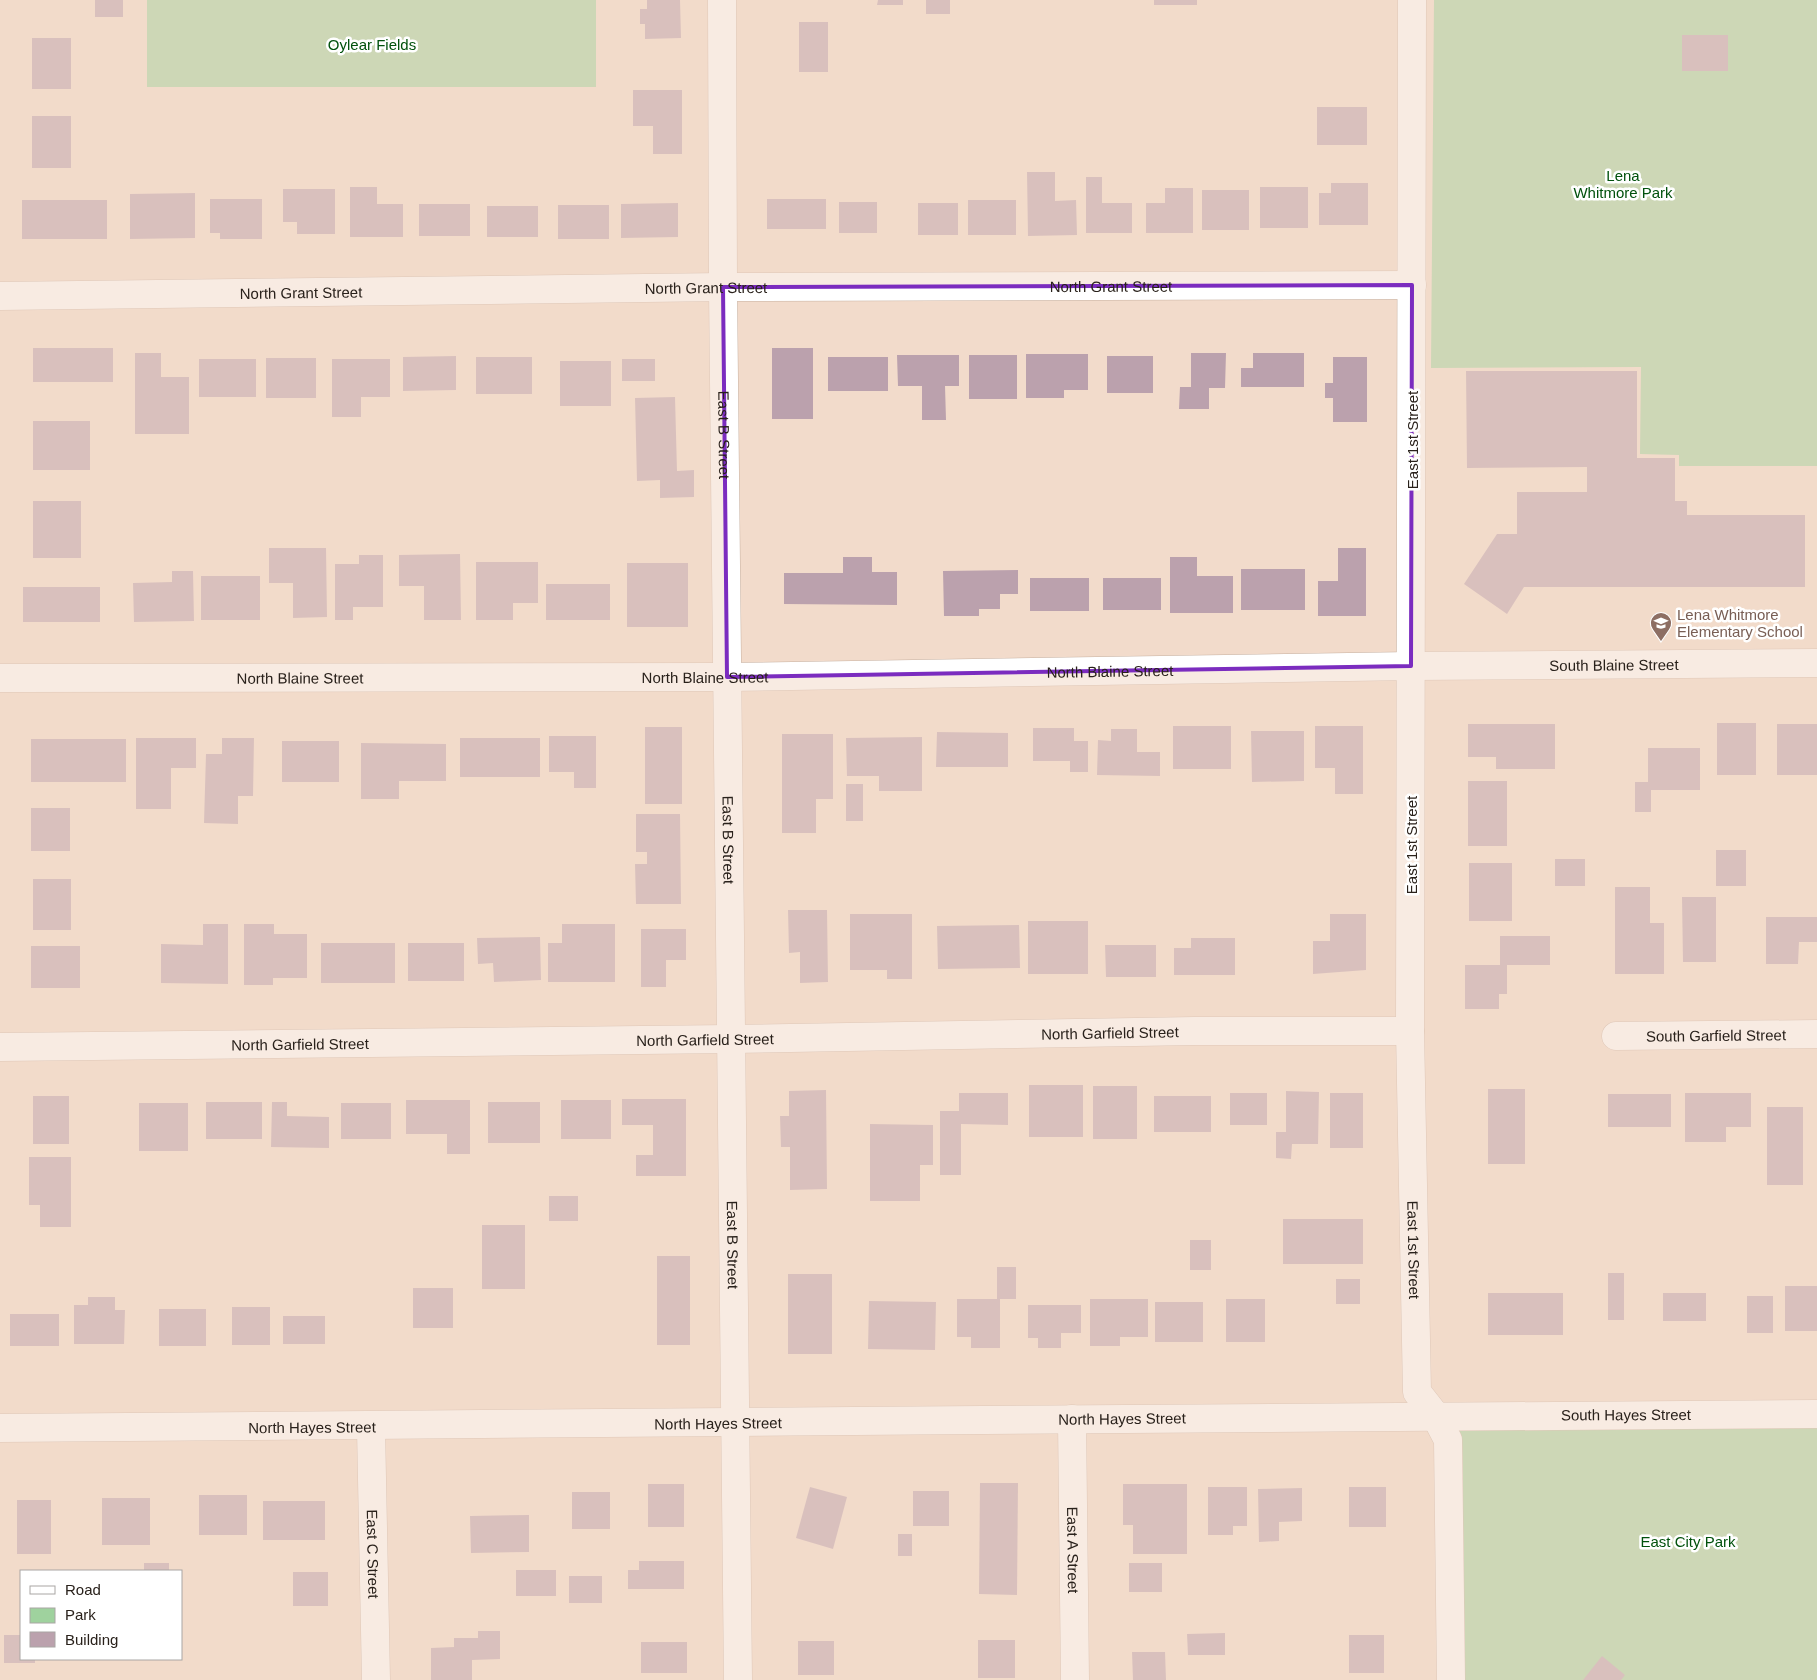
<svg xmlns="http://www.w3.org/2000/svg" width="1817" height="1680" viewBox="0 0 1817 1680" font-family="Arial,sans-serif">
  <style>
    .green { fill: #9fd29e }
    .building { fill: #bba1ad }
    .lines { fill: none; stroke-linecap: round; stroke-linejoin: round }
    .street-casing { stroke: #c7b1a1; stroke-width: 29 }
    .street { stroke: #fff; stroke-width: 28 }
    .marked { fill: none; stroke: #7b2cbf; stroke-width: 4; stroke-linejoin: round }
    .labels { text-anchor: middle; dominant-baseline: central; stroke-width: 5; stroke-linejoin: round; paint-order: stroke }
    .park-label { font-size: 15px; fill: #01510c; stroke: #fff }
    .street-label { font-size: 15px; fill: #29211b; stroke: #fff }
    .education-label { font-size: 15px; fill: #785e54; stroke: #fff; text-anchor: start }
  </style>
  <rect width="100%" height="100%" fill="#f2dbcb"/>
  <g class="green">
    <rect x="147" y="0" width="449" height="87"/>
    <polygon points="1434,0 1817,0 1817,466 1679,466 1679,455 1640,454 1641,367 1431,368"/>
    <polygon points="1461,1414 1817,1414 1817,1680 1451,1680 1448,1440"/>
  </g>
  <g class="building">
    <rect x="95" y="0" width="28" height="17"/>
    <polygon points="647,0 680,0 681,38 645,39 645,24 640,24 640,9 647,9"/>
    <polygon points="878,0 903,0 903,5 877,5"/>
    <rect x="926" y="0" width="24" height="14"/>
    <rect x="1154" y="0" width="43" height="5"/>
    <rect x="799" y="22" width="29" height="50"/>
    <rect x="1682" y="35" width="46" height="36"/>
    <rect x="32" y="38" width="39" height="51"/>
    <polygon points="633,90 682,90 682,154 653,154 653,126 633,126"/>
    <rect x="1317" y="107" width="50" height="38"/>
    <rect x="32" y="116" width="39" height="52"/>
    <polygon points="1027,172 1055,172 1055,201 1076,200 1077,235 1028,236"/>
    <polygon points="1086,177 1102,177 1102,203 1132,203 1132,233 1086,233"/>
    <polygon points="1331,183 1368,183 1368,225 1319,225 1319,193 1331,193"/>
    <polygon points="350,187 377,187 377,204 403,204 403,237 350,237"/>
    <rect x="1260" y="187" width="48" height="41"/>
    <polygon points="1165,188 1193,188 1193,233 1146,233 1146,203 1165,203"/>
    <polygon points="283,189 335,189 335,234 297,234 297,222 283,222"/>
    <rect x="1202" y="190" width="47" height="40"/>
    <polygon points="195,193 195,238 130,239 130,194"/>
    <polygon points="210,199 262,199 262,239 220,239 220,233 210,233"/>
    <rect x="767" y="199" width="59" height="30"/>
    <rect x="22" y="200" width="85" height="39"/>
    <rect x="968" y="200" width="48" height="35"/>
    <rect x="839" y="202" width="38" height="31"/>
    <polygon points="678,203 678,237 621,238 621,204"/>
    <rect x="918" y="203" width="40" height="32"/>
    <rect x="419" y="204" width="51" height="32"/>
    <rect x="558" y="205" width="51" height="34"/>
    <rect x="487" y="206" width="51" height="31"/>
    <rect x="33" y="348" width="80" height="34"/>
    <rect x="772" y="348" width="41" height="71"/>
    <polygon points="135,353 161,353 161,377 189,377 189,434 135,434"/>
    <polygon points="1191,353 1226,353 1225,388 1209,388 1209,409 1179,409 1180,387 1191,387"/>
    <polygon points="1253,353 1304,353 1304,387 1241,387 1241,368 1253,368"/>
    <polygon points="1026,354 1088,354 1088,390 1064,390 1064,398 1026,398"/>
    <polygon points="897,355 959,355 959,386 945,386 946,420 922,420 922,386 898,386"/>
    <rect x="969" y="355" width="48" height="44"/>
    <polygon points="456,356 456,390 403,391 403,357"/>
    <rect x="1107" y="356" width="46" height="37"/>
    <rect x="476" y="357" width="56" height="37"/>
    <rect x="828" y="357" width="60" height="34"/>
    <polygon points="1333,357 1367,357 1367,422 1333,422 1333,398 1325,398 1325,383 1333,383"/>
    <rect x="266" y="358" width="50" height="40"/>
    <rect x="199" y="359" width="57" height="38"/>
    <polygon points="332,359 390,359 390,397 361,397 361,417 332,417"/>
    <rect x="622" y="359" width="33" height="22"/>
    <rect x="560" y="361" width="51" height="45"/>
    <polygon points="1466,371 1637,371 1637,458 1675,458 1675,501 1687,501 1687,515 1805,515 1805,587 1524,587 1507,614 1464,584 1497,534 1517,534 1517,492 1587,492 1587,467 1467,468"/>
    <polygon points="675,397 677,471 694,470 694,497 660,498 660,480 637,481 635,398"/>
    <rect x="33" y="421" width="57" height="49"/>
    <rect x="33" y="501" width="48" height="57"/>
    <polygon points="269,548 326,548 327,617 293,618 293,583 269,583"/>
    <polygon points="1338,548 1366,548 1366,616 1318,616 1318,581 1338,581"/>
    <polygon points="460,554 461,620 424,620 424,586 399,586 399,555"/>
    <polygon points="359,555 383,555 383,607 353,607 353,620 335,620 335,564 359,564"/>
    <polygon points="843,557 872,557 872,572 897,572 897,605 784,604 784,573 843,573"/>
    <polygon points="1170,557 1197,557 1197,576 1233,576 1233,613 1170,613"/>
    <polygon points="476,562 538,562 538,603 513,603 513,620 476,620"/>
    <rect x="627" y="563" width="61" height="64"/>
    <rect x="1241" y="569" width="64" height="41"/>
    <polygon points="1018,570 1018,594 1000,594 1000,609 979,609 979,616 944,616 943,571"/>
    <polygon points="172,571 193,571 194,621 134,622 133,583 172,582"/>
    <rect x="201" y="576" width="59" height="44"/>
    <rect x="1030" y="578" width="59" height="33"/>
    <rect x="1103" y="578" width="58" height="32"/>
    <rect x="546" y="584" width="64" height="36"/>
    <rect x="23" y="587" width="77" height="35"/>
    <rect x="1717" y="723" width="39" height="52"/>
    <polygon points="1468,724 1555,724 1555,769 1496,769 1496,757 1468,757"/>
    <rect x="1777" y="724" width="40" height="51"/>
    <rect x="1173" y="726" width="58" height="43"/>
    <polygon points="1315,726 1363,726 1363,794 1335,794 1335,768 1315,768"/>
    <rect x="645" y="727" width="37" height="77"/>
    <polygon points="1033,728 1074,728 1074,741 1088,741 1088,772 1070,772 1070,761 1033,761"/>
    <polygon points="1111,729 1137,729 1137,752 1160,752 1160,776 1097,775 1098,740 1111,741"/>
    <polygon points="1251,731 1304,731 1304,781 1252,782"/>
    <polygon points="937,732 1008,733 1008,767 936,767"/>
    <polygon points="782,734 833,734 833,799 816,799 816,833 782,833"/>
    <polygon points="549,736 596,736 596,788 574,788 574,772 549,772"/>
    <polygon points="922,737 922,791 879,791 879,776 847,776 846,738"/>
    <polygon points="136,738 196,738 196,768 171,768 171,809 136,809"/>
    <polygon points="222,738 254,738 253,796 238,796 238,824 204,823 206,754 222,754"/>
    <rect x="460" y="738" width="80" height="39"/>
    <rect x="31" y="739" width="95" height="43"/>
    <rect x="282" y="741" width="57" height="41"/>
    <polygon points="361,743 446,744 446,781 399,781 399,799 361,799"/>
    <polygon points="1648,748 1700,748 1700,790 1651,790 1651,812 1635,812 1635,782 1648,782"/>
    <rect x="1468" y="781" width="39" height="65"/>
    <rect x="846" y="784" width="17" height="37"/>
    <rect x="31" y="808" width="39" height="43"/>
    <polygon points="636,814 680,814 681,904 636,904 635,864 647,864 647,852 636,852"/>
    <rect x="1716" y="850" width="30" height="36"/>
    <rect x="1555" y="859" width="30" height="27"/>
    <rect x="1469" y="863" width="43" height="58"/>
    <rect x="33" y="879" width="38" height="51"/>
    <polygon points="1615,887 1650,887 1650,923 1664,923 1664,974 1615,974"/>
    <polygon points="1682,897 1716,897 1716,962 1683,962"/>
    <polygon points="788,910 827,910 828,982 800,983 800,952 789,953"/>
    <polygon points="850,914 912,914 912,979 887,979 887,970 850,970"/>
    <polygon points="1330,914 1366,914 1366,970 1313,974 1313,941 1330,941"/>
    <polygon points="1766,917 1817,917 1817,942 1799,942 1798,964 1766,964"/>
    <rect x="1028" y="921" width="60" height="53"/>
    <polygon points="203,924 228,924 228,984 161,983 161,944 203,945"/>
    <polygon points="244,924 274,924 274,934 307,934 307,978 273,978 273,985 244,985"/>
    <polygon points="562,924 615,924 615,982 548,982 548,943 562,943"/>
    <polygon points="1019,925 1020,968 938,969 937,926"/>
    <polygon points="641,929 686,929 686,960 666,960 666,987 641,987"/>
    <polygon points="1500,936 1550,936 1550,965 1507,965 1507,994 1499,994 1499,1009 1465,1009 1465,965 1500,965"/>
    <polygon points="540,937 541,980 494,982 493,963 478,964 477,938"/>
    <polygon points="1191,938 1235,938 1235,975 1174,975 1174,948 1191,948"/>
    <rect x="321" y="943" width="74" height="40"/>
    <rect x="408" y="943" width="56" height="38"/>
    <polygon points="1105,945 1156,945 1156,977 1106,977"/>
    <rect x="31" y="946" width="49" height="42"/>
    <rect x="1029" y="1085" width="54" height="52"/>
    <rect x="1093" y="1086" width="44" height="53"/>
    <rect x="1488" y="1089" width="37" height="75"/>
    <polygon points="826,1090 827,1189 790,1190 790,1147 781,1147 780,1116 789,1116 789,1091"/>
    <polygon points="1286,1091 1319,1092 1318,1144 1292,1144 1291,1159 1276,1158 1276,1132 1286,1132"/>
    <polygon points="959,1093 1008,1093 1008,1125 961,1124 961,1175 940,1175 940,1111 959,1111"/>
    <rect x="1230" y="1093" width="37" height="32"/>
    <rect x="1330" y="1093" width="33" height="55"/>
    <polygon points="1685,1093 1751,1093 1751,1127 1726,1127 1726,1142 1685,1142"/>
    <rect x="1608" y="1094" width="63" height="33"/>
    <rect x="33" y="1096" width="36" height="48"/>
    <rect x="1154" y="1096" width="57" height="36"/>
    <polygon points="622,1099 686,1099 686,1176 636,1176 636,1155 653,1155 653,1125 622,1125"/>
    <polygon points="406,1100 470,1100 470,1154 447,1154 447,1134 406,1134"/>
    <rect x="561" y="1100" width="50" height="39"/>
    <rect x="206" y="1102" width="56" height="37"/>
    <polygon points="272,1102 287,1102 287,1116 329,1117 329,1148 271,1147"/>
    <rect x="488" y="1102" width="52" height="41"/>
    <rect x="139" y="1103" width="49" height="48"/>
    <rect x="341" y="1103" width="50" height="36"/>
    <rect x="1767" y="1107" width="36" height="78"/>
    <polygon points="870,1124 933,1125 933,1165 920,1165 920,1201 870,1201"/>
    <polygon points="29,1157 71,1157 71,1227 40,1227 40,1205 29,1205"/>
    <rect x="549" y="1196" width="29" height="25"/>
    <rect x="1283" y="1219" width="80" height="45"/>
    <rect x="482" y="1225" width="43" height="64"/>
    <rect x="1190" y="1240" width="21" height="30"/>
    <rect x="657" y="1256" width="33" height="89"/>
    <polygon points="997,1267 1016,1267 1016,1299 1000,1299 1000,1348 971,1348 971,1337 957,1337 957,1299 997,1299"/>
    <rect x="1608" y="1273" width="16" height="47"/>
    <rect x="788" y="1274" width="44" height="80"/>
    <rect x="1336" y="1279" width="24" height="25"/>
    <rect x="1785" y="1286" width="32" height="45"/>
    <rect x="413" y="1288" width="40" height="40"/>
    <rect x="1488" y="1293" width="75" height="42"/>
    <rect x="1663" y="1293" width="43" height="28"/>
    <rect x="1747" y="1296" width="26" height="37"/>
    <polygon points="88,1297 115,1297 115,1310 125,1310 124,1344 74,1344 74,1305 88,1305"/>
    <polygon points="1090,1299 1148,1299 1148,1337 1120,1337 1120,1346 1090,1346"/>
    <rect x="1226" y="1299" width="39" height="43"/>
    <polygon points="869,1301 936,1302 935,1350 868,1349"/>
    <rect x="1155" y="1302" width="48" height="40"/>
    <polygon points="1028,1305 1081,1305 1081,1333 1061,1333 1061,1348 1038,1348 1038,1338 1028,1338"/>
    <rect x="232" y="1307" width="38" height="38"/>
    <rect x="159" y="1309" width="47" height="37"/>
    <rect x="10" y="1314" width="49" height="32"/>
    <rect x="283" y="1316" width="42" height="28"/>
    <polygon points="980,1483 1018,1483 1017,1595 979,1594"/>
    <rect x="648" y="1484" width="36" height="43"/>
    <polygon points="1123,1484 1187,1484 1187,1554 1133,1554 1133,1525 1123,1525"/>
    <polygon points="810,1487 847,1497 833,1549 796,1538"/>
    <polygon points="1208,1487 1247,1487 1247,1526 1233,1526 1233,1535 1208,1535"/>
    <rect x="1349" y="1487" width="37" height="40"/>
    <polygon points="1302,1488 1302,1521 1279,1522 1279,1541 1259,1542 1258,1489"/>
    <rect x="913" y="1491" width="36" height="35"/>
    <rect x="572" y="1492" width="38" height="37"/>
    <rect x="199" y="1495" width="48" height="40"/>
    <rect x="102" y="1498" width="48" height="47"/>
    <rect x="17" y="1500" width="34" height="54"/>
    <rect x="263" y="1501" width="62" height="39"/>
    <polygon points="529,1515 529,1552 471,1553 470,1516"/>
    <rect x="898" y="1534" width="14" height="22"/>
    <polygon points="639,1561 684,1561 684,1589 628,1589 628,1570 639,1570"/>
    <rect x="144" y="1563" width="25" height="8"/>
    <rect x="1129" y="1563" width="33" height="29"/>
    <rect x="516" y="1570" width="40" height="26"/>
    <rect x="293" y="1572" width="35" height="34"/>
    <rect x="569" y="1576" width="33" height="27"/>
    <polygon points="478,1631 500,1631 500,1659 472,1660 472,1680 431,1680 431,1648 454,1647 454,1638 478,1638"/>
    <polygon points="1225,1633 1225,1655 1188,1655 1187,1634"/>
    <polygon points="4,1635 21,1635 21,1659 35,1659 35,1663 4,1663"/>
    <rect x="1349" y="1635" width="35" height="38"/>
    <rect x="978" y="1640" width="37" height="38"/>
    <rect x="798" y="1641" width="36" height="34"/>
    <rect x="641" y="1642" width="46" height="31"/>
    <polygon points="1132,1652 1165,1652 1166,1680 1133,1680"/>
    <polygon points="1602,1656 1625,1675 1621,1680 1583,1680"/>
  </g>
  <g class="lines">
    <g class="street-casing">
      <g id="street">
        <path id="s1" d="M722 0 723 287 738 1680"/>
        <path id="s2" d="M1412 0 1410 1031 1417 1392 1435 1415 1448 1440 1451 1680"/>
        <path id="s3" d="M0 296 723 287 1412 285"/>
        <path id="s4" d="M0 678 727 677 1411 666 1817 663"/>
        <path id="s5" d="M1616 1036 1817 1034"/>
        <path id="s6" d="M0 1047 730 1039 1195 1031H1410"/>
        <path id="s7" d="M1072 1419 1075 1680"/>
        <path id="s8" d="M0 1428C606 1428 1211 1413 1817 1414"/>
        <path id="s9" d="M371 1428 376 1680"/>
      </g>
    </g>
    <use href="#street" class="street"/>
  </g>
  <path d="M0 0H1817V1680H0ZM1412 285 1411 666 727 677 723 287Z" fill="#f2dbcb" fill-opacity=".55" fill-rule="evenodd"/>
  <path class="marked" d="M1412 285 1411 666 727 677 723 287Z"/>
  <defs>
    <g id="school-pin" transform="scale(1.125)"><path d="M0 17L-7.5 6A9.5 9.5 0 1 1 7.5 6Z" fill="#8d6e63" stroke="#fff"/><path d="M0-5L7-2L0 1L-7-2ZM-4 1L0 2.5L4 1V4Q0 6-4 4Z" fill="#fff"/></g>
  </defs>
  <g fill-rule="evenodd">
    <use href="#school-pin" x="1661" y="623"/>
  </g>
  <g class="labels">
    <g class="park-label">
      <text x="372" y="44">Oylear Fields</text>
      <text x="1623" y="175">Lena<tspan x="1623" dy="17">Whitmore Park</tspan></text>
      <text x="1688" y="1541">East City Park</text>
    </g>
    <g class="street-label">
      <text stroke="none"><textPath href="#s3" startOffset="1111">North Grant Street</textPath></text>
      <text stroke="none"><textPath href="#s3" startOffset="706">North Grant Street</textPath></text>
      <text stroke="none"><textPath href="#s3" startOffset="301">North Grant Street</textPath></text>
      <text stroke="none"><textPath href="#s1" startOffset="435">East B Street</textPath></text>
      <text transform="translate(1412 440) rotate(-90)">East 1st Street</text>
      <text stroke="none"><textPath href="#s4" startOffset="1614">South Blaine Street</textPath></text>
      <text stroke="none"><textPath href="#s4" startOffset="1110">North Blaine Street</textPath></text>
      <text stroke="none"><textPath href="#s4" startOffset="705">North Blaine Street</textPath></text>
      <text stroke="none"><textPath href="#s4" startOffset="300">North Blaine Street</textPath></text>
      <text stroke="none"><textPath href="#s1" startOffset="840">East B Street</textPath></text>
      <text transform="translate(1411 845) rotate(-90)">East 1st Street</text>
      <text stroke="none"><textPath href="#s6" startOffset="1110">North Garfield Street</textPath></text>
      <text stroke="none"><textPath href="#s5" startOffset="100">South Garfield Street</textPath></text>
      <text stroke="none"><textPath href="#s6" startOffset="705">North Garfield Street</textPath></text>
      <text stroke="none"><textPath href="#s6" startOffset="300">North Garfield Street</textPath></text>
      <text stroke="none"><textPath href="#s1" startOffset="1245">East B Street</textPath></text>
      <text stroke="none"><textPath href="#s2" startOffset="1250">East 1st Street</textPath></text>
      <text stroke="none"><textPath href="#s8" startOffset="1626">South Hayes Street</textPath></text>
      <text stroke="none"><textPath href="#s8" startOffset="1122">North Hayes Street</textPath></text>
      <text stroke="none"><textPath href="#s8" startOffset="718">North Hayes Street</textPath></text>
      <text stroke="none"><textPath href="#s8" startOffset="312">North Hayes Street</textPath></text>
      <text stroke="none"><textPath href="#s7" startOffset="131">East A Street</textPath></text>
      <text stroke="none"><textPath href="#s9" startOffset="126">East C Street</textPath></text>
    </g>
    <g class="education-label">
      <text x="1677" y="614">Lena Whitmore<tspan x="1677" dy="17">Elementary School</tspan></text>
    </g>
  </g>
  <rect x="20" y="1570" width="162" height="90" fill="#ffffff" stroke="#a9a6a4"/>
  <rect x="30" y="1586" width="25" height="8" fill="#ffffff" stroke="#a9a6a4"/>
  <text x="65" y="1595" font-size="15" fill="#29211b">Road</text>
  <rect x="30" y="1608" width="25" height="15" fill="#9fd29e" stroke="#a9a6a4"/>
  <text x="65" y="1620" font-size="15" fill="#29211b">Park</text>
  <rect x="30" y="1632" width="25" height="15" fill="#bba1ad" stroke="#a9a6a4"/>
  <text x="65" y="1645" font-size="15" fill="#29211b">Building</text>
</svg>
